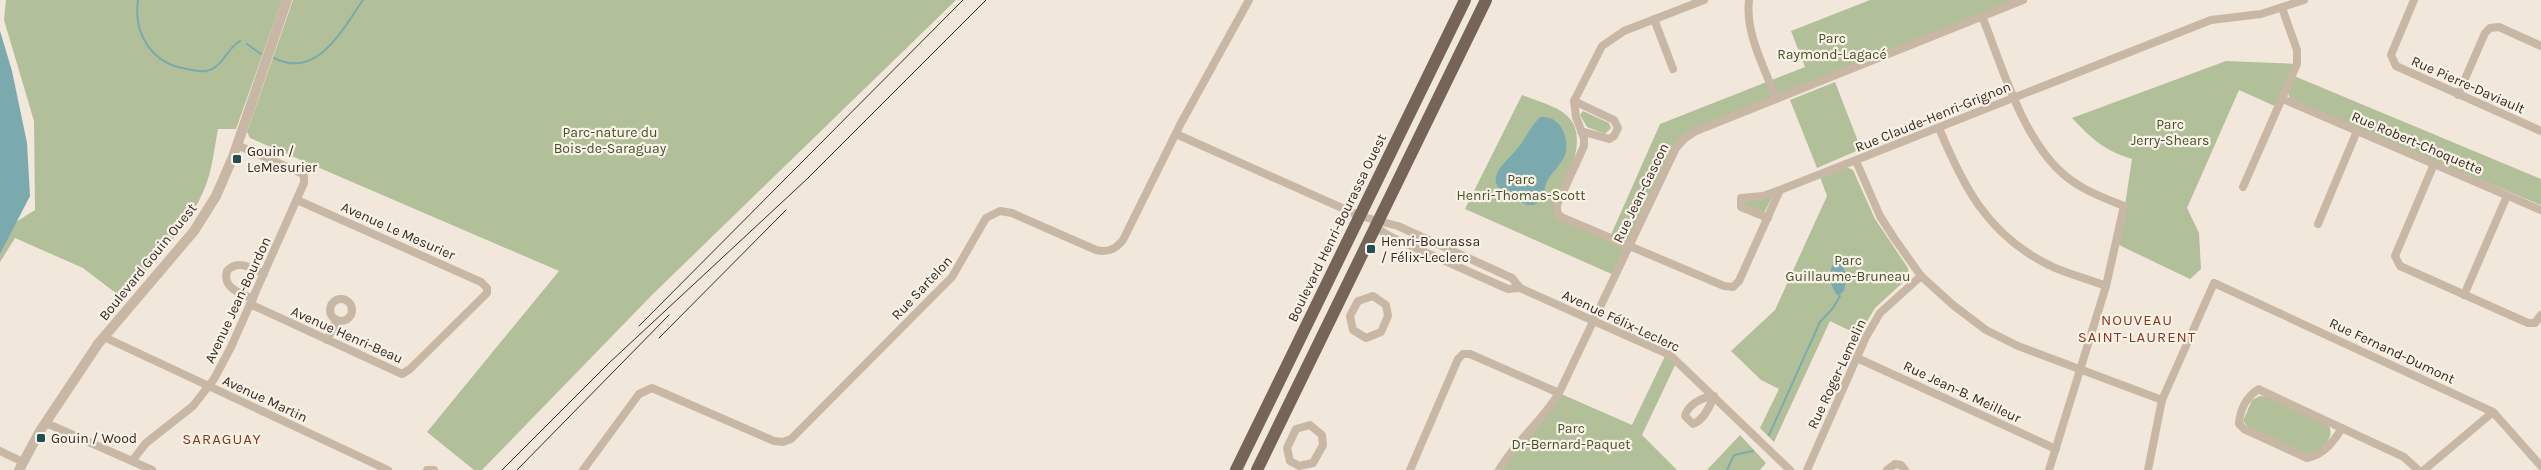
<svg xmlns="http://www.w3.org/2000/svg" width="2541" height="470" viewBox="0 0 2541 470" font-family="Karla,sans-serif">
  <style>
    .green { fill: #b2c09a }
    .water { fill: #7aaaae }
    .lines { fill: none; stroke-linecap: round; stroke-linejoin: round }
    .stream { stroke: #7aaaae; stroke-width: 2 }
    .minor { stroke: #c9b7a6; stroke-width: 8 }
    .tertiary { stroke: #c9b7a6; stroke-width: 10 }
    .primary { stroke: #776458; stroke-width: 12 }
    .tram { stroke: #352c27; stroke-width: 1 }
    .poi-dot { fill: #1d5156; stroke: #f9f1e6; stroke-width: 2 }
    .labels { text-anchor: middle; dominant-baseline: central; stroke-width: 4.5; stroke-linejoin: round; paint-order: stroke }
    .park-label { font-size: 14px; fill: #44532b; stroke: #f9f1e6 }
    .street-label { font-size: 14px; fill: #352c27; stroke: #f9f1e6 }
    .poi-label { font-size: 14px; fill: #352c27; stroke: #f9f1e6; text-anchor: start }
    .neighbourhood-label { font-size: 15px; letter-spacing: 1px; fill: #843b21; stroke: #f9f1e6 }
  </style>
  <rect width="100%" height="100%" fill="#f1e7da"/>
  <g class="green">
    <path d="M6 0H282L236 129H218C214 150 212 173 203 192 186 232 149 264 121 297L83 268 15 238 0 262V232L35 210 34 121 4 20Z"/>
    <polygon points="293,0 956,0 652,295 482,470 474,470 427,432 559,271 250,138 247,132"/>
    <path d="M1870 0H2023L1684 139 1616 276 1465 209 1522 95C1534 100 1556 106 1565 114 1592 135 1566 179 1557 204V212L1610 237 1660 124 1805 67 1791 31Z"/>
    <path d="M2226 61 2297 64 2279 108 2239 90 2187 208 2199 233 2201 269 2190 279 2119 245 2132 159C2103 150 2092 139 2072 118Z"/>
    <polygon points="2294,76 2541,179 2541,205 2292,102 2288,94"/>
    <polygon points="1835,82 1861,149 1817,168 1790,100"/>
    <polygon points="1583,111 1609,123 1611,128 1605,134 1587,127 1580,115"/>
    <polygon points="1846,167 1853,170 1875,219 1908,268 1909,277 1875,308 1859,335 1830,321 1774,442 1760,428 1779,389 1761,380 1731,351 1775,310 1827,196 1820,177"/>
    <polygon points="1773,196 1764,213 1745,206 1744,200"/>
    <polygon points="1666,354 1677,361 1642,435 1677,470 1499,470 1559,393 1632,425"/>
    <path d="M2260 396 2267 397 2328 425C2337 437 2320 453 2307 454L2248 427 2243 421 2252 400Z"/>
    <polygon points="1740,435 1766,463 1760,470 1707,470"/>
  </g>
  <g class="water">
    <polygon points="0,31 12,71 27,143 30,196 0,254"/>
    <path d="M1541 117C1561 115 1570 139 1565 155 1561 165 1552 172 1547 181 1544 189 1543 204 1532 205 1525 206 1517 199 1511 196 1477 180 1508 162 1521 144 1527 136 1533 122 1541 117Z"/>
    <path d="M1836 260C1847 266 1847 280 1844 291L1838 296C1829 286 1827 270 1836 260Z"/>
  </g>
  <g class="lines">
    <g class="stream">
      <path d="M138 0C133 34 152 64 187 69 192 70 201 72 206 71 223 68 226 49 240 41"/>
      <polyline points="247,44 261,54"/>
      <path d="M274 58C317 80 342 30 363 0"/>
      <polyline points="1769,435 1820,322 1833,308 1840,296"/>
      <polyline points="1727,470 1734,455 1753,451"/>
    </g>
    <g class="minor">
      <polyline points="1704,0 1624,31 1602,46 1574,101 1576,117 1584,138 1584,146 1557,205 1557,212 1561,217 1724,286 1733,287 1739,281 1780,190 2211,20 2261,14 2304,0"/>
      <path d="M1749 0C1745 34 1765 68 1776 99"/>
      <polyline points="2414,0 2391,55 2396,66 2541,131"/>
      <path d="M1982 16C2002 66 2021 135 2061 172 2079 189 2102 197 2124 206L2106 286 2049 470"/>
      <polyline points="1654,19 1673,69"/>
      <polyline points="2458,95 2485,33 2490,28 2499,27 2541,46"/>
      <polyline points="2283,99 2541,210"/>
      <polyline points="1574,101 1614,120 1618,128 1614,136 1609,139 1581,131"/>
      <path d="M1939 128C1963 186 1987 233 2045 263 2063 273 2086 278 2106 286"/>
      <polyline points="1176,134 1360,216 1398,226 1512,278 1520,288 1670,355 1790,470"/>
      <polyline points="1856,161 1880,216 1894,238 1921,276 1953,305 1986,330 2018,346 2162,400"/>
      <polyline points="2434,164 2395,256 2400,266 2528,323 2535,323 2541,315"/>
      <polyline points="2243,187 2297,64 2297,50 2282,8"/>
      <polyline points="1768,218 1741,207 1741,198 1763,196 1780,190"/>
      <polyline points="2318,224 2357,131"/>
      <polyline points="1374,226 1391,237 1508,289 1520,288"/>
      <polyline points="2464,295 2507,196"/>
      <polygon points="1373,296 1386,305 1388,316 1381,332 1366,338 1353,330 1350,316 1358,301"/>
      <path d="M253 299C240 293 222 288 227 271 238 259 252 268 264 274"/>
      <circle cx="341" cy="310" r="11"/>
      <polyline points="250,304 402,374 410,369 487,293 487,288 481,282 297,200"/>
      <polyline points="104,337 388,470"/>
      <polyline points="327,340 337,320"/>
      <polyline points="1857,358 2056,449"/>
      <path d="M1714 396C1710 406 1704 420 1693 424L1685 416C1688 404 1703 397 1714 396Z"/>
      <polyline points="46,423 152,470"/>
      <polygon points="1310,425 1322,435 1323,445 1313,463 1299,466 1290,461 1287,448 1296,429"/>
      <path d="M2342 428C2334 441 2324 455 2307 458L2244 429 2239 424C2240 409 2247 396 2259 389L2260 390 2404 457 2418 470"/>
      <polyline points="0,451 23,462"/>
      <polyline points="132,461 146,443 193,406 214,379 231,347 304,183 304,176 301,173 237,145"/>
      <polyline points="427,470 434,470"/>
      <path d="M583 470 639 394 652 388 774 441 783 442 791 439 952 277 986 218 1000 211 1012 213 1096 250C1108 253 1116 249 1123 240L1181 123 1249 0"/>
      <polyline points="1410,470 1458,359 1463,354 1470,354 1559,393"/>
      <path d="M1499 470C1516 441 1542 421 1559 393L1676 148 1684 139 1696 131 2023 0"/>
      <polyline points="1807,470 1866,337 1880,313 1921,276"/>
      <polyline points="1887,470 1895,464 1901,465 1905,470"/>
      <polyline points="2148,470 2162,400 2214,283 2493,412 2541,466"/>
      <polyline points="2424,470 2493,412"/>
    </g>
    <polyline class="tertiary" points="19,470 40,431 98,344 194,231 216,196 233,157 287,0"/>
    <g class="primary">
      <polyline points="1236,470 1465,0"/>
      <polyline points="1257,470 1486,0"/>
    </g>
    <g class="tram">
      <polyline points="639,326 963,0"/>
      <polyline points="659,338 786,210"/>
      <polyline points="502,470 609,363 807,179 986,0"/>
      <polyline points="517,470 669,315"/>
    </g>
  </g>
  <g class="poi-dot">
    <rect x="232" y="154" width="10" height="10" rx="2.5"/>
    <rect x="1366" y="244" width="10" height="10" rx="2.5"/>
    <rect x="36" y="433" width="10" height="10" rx="2.5"/>
  </g>
  <g class="labels">
    <g class="park-label">
      <text x="1832" y="38">Parc<tspan x="1832" dy="16">Raymond-Lagacé</tspan></text>
      <text x="2170" y="124">Parc<tspan x="2170" dy="16">Jerry-Shears</tspan></text>
      <text x="610" y="132">Parc-nature du<tspan x="610" dy="16">Bois-de-Saraguay</tspan></text>
      <text x="1521" y="179">Parc<tspan x="1521" dy="16">Henri-Thomas-Scott</tspan></text>
      <text x="1848" y="260">Parc<tspan x="1848" dy="16">Guillaume-Bruneau</tspan></text>
      <text x="1571" y="428">Parc<tspan x="1571" dy="16">Dr-Bernard-Paquet</tspan></text>
    </g>
    <g class="street-label">
      <text transform="translate(2468 85) rotate(24)">Rue Pierre-Daviault</text>
      <text transform="translate(1933 117) rotate(-22)">Rue Claude-Henri-Grignon</text>
      <text transform="translate(2417 143) rotate(23)">Rue Robert-Choquette</text>
      <text transform="translate(1641 193) rotate(-64)">Rue Jean-Gascon</text>
      <text transform="translate(1337 228) rotate(-64)">Boulevard Henri-Bourassa Ouest</text>
      <text transform="translate(398 231) rotate(24)">Avenue Le Mesurier</text>
      <text transform="translate(148 262) rotate(-51)">Boulevard Gouin Ouest</text>
      <text transform="translate(922 288) rotate(-47)">Rue Sartelon</text>
      <text transform="translate(238 300) rotate(-65)">Avenue Jean-Bourdon</text>
      <text transform="translate(1621 321) rotate(25)">Avenue Félix-Leclerc</text>
      <text transform="translate(347 335) rotate(24)">Avenue Henri-Beau</text>
      <text transform="translate(2392 351) rotate(25)">Rue Fernand-Dumont</text>
      <text transform="translate(1837 374) rotate(-65)">Rue Roger-Lemelin</text>
      <text transform="translate(1962 392) rotate(25)">Rue Jean-B. Meilleur</text>
      <text transform="translate(265 399) rotate(25)">Avenue Martin</text>
    </g>
    <g class="poi-label">
      <text x="247" y="151">Gouin /<tspan x="247" dy="16">LeMesurier</tspan></text>
      <text x="1381" y="241">Henri-Bourassa<tspan x="1381" dy="16">/ Félix-Leclerc</tspan></text>
      <text x="51" y="438">Gouin / Wood</text>
    </g>
    <g class="neighbourhood-label">
      <text x="2137" y="320">NOUVEAU<tspan x="2137" dy="17">SAINT-LAURENT</tspan></text>
      <text x="222" y="439">SARAGUAY</text>
    </g>
  </g>
</svg>
